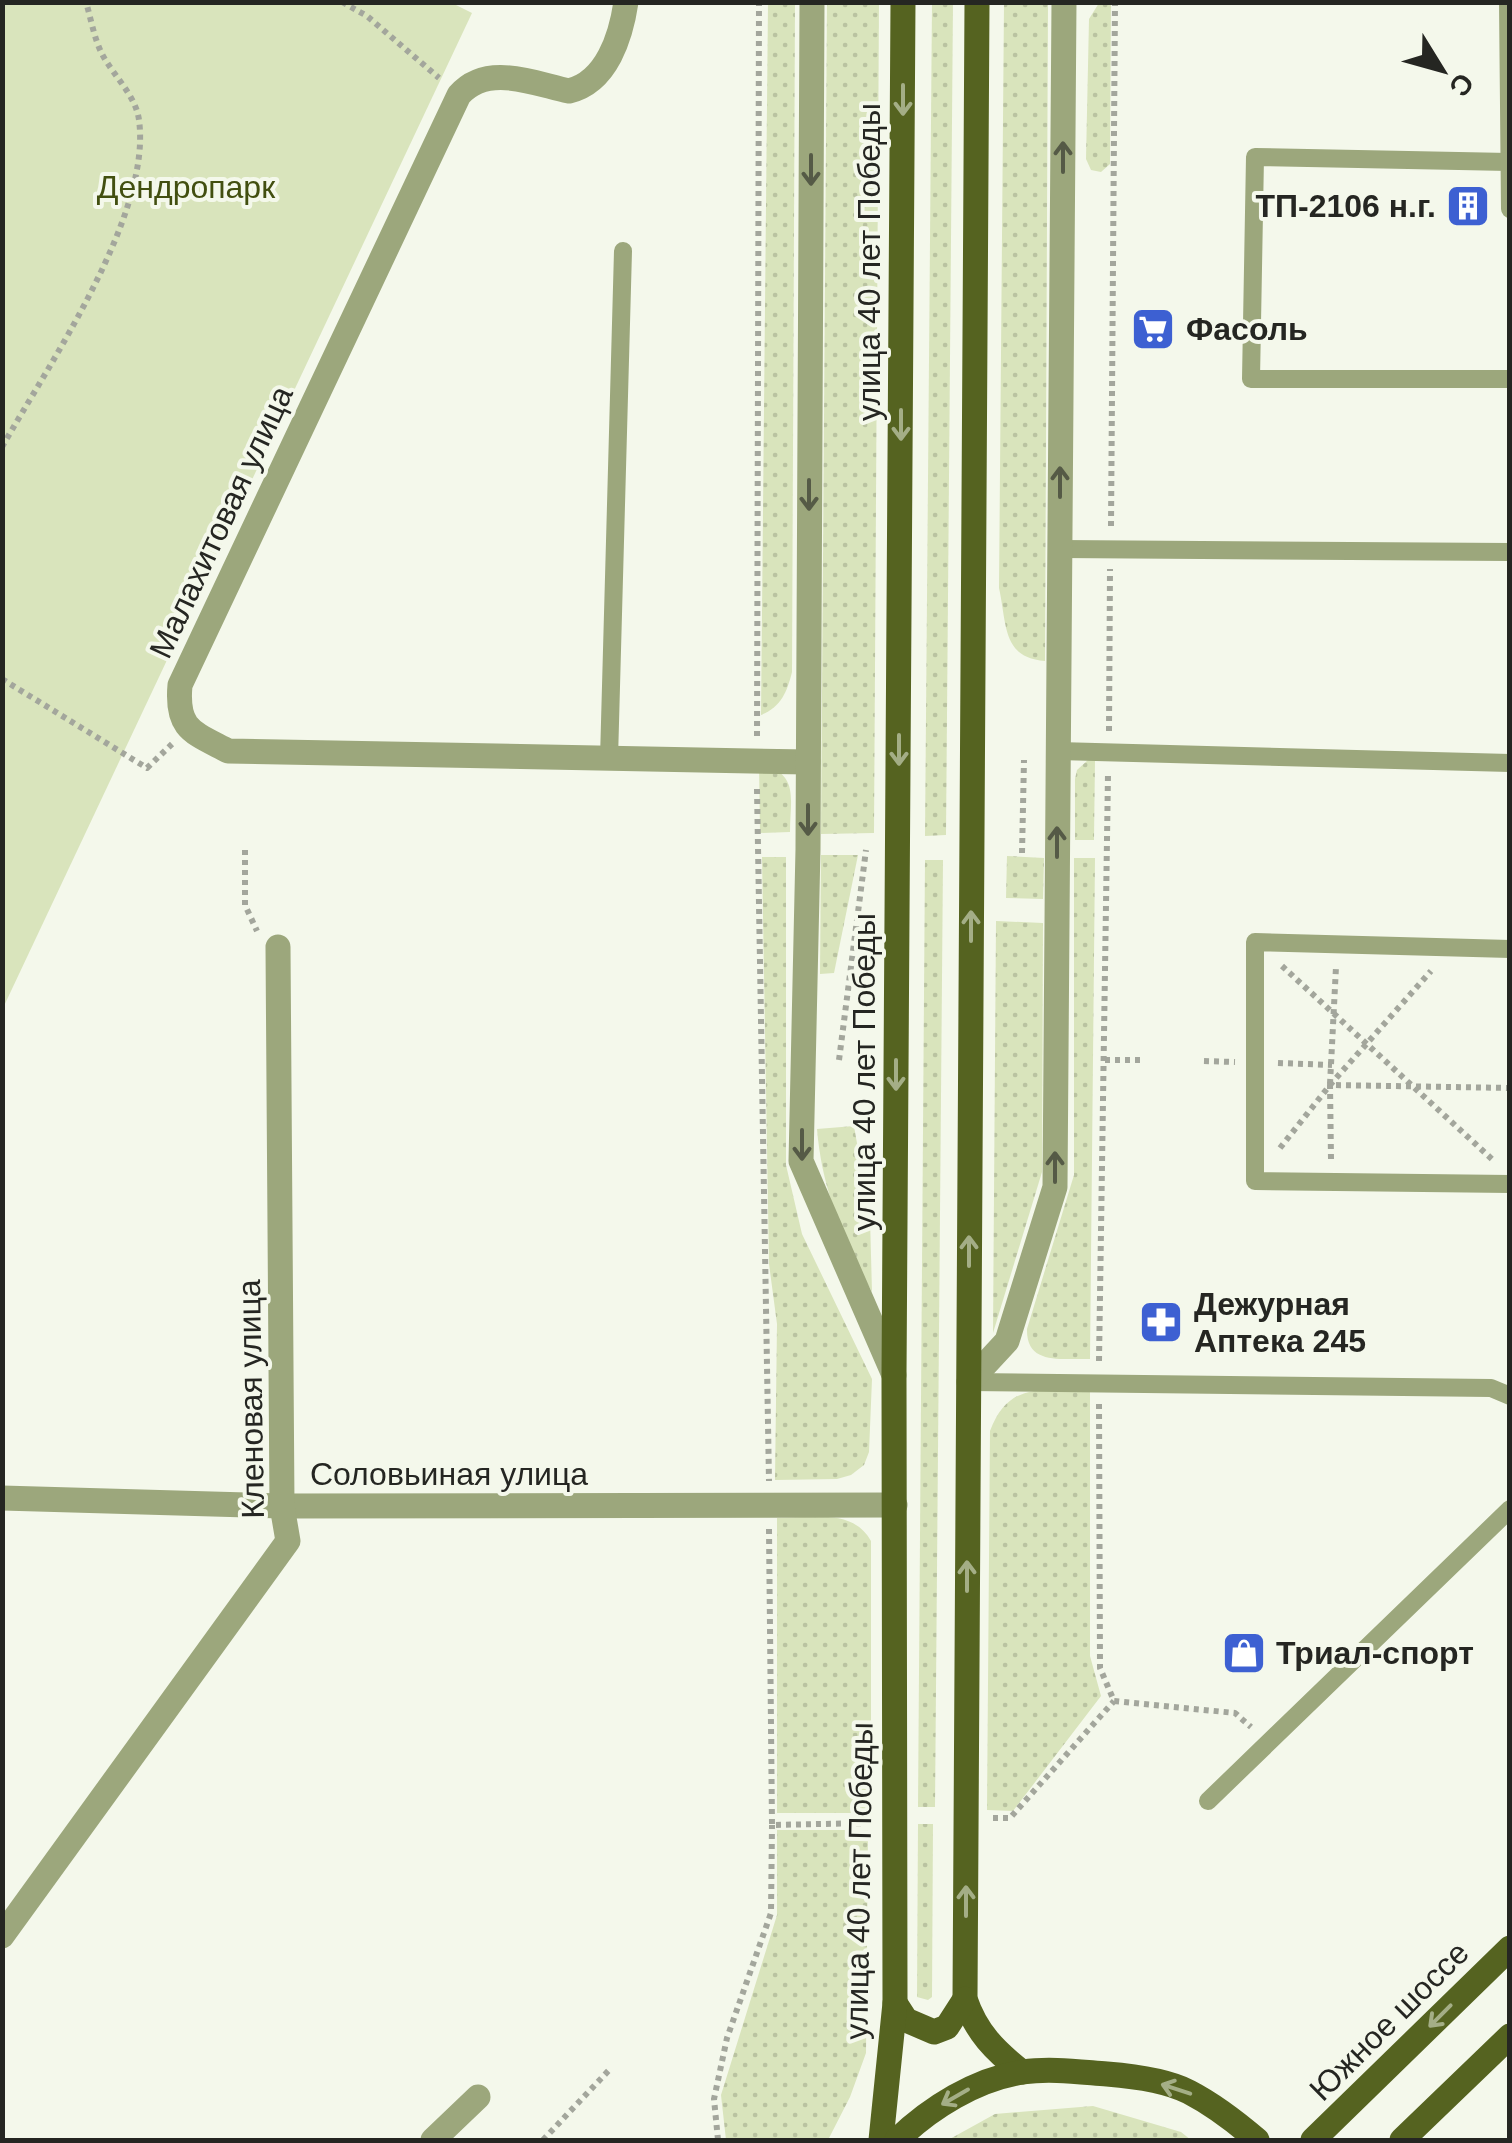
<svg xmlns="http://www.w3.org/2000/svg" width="1512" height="2143" viewBox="0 0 1512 2143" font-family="Arial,sans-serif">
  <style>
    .grass { fill: url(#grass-dots) }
    .green { fill: #d9e4bc }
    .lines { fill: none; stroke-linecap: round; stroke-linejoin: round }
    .path { stroke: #a3a69c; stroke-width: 6; stroke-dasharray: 5 5; stroke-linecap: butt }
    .service { stroke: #9ca77c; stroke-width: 18 }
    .minor { stroke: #9ca77c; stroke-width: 25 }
    .primary { stroke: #556320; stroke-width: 25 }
    .oneway { stroke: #a4ae86 }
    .oneway2 { stroke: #555a46 }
    .labels { text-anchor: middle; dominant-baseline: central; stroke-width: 8; stroke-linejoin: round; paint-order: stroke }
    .park-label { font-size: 32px; fill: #424f10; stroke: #f4f8eb }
    .poi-label { font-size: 32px; font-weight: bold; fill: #252622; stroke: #f4f8eb; text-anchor: start }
    .street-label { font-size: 32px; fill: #252622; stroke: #f4f8eb }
  </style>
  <defs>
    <pattern id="grass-dots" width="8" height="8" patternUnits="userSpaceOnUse" patternTransform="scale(2.5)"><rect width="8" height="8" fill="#d9e4bc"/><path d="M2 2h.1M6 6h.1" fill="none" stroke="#bac3a1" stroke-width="1.8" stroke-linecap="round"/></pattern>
  </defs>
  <rect width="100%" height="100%" fill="#f4f8eb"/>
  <g class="grass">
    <path d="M795 2 792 672C787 692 781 707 761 715L768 3Z"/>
    <polygon points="953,2 946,835 925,836 932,3"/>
    <polygon points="827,3 879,3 874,833 821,834"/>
    <path d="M1004 3H1048L1045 661C1002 658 1007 624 999 588Z"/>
    <polygon points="1099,3 1111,3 1110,164 1101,172 1091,170 1086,159 1089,19"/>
    <polygon points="1088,760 1095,760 1094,840 1075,840 1075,779 1077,770"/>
    <path d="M759 764C800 773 790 798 790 832L760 833Z"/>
    <polygon points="821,855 858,855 834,973 820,974"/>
    <polygon points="1007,856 1044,858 1043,899 1006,898"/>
    <polygon points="762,857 786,857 786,1165 802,1234 872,1379 869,1452 864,1465 851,1475 837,1479 775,1480 777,1324 769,1264"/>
    <path d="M1074 858H1095L1090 1359C1063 1358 1026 1366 1027 1329L1074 1175Z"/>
    <polygon points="925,860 943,860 935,1807 918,1807"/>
    <polygon points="996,921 1043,923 1042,1172 993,1333"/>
    <path d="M854 1126 870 1218 872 1292C843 1239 822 1190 817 1129Z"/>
    <path d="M1090 1390V1656L1101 1696 1013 1811 987 1810 990 1431C1009 1380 1044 1391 1090 1390Z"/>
    <path d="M777 1518C810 1518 853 1508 871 1541V1813H777Z"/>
    <polygon points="918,1824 933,1824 932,1997 928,2000 917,1997"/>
    <polygon points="777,1830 868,1830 866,2053 850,2097 828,2140 726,2140 721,2095 777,1915"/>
    <polygon points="1093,2106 1181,2132 1191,2140 948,2140 995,2114"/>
  </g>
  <polygon class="green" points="3,2 450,2 472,13 3,1008"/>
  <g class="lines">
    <g class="path">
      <polyline points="342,2 367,16 439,78"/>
      <path d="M2 447C49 364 152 215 139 120 136 96 113 75 102 54 94 38 91 19 86 2"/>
      <polyline points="1111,526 1115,2"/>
      <polyline points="2,679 147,768 172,744"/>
      <polyline points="1109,731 1110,569"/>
      <polyline points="757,736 759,2"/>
      <polyline points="757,789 769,1481"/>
      <polyline points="245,850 245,905 257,931"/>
      <polyline points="1022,853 1024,760"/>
      <polyline points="1282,966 1494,1161"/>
      <polyline points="839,1060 866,850"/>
      <polyline points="1105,1060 1142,1060"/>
      <polyline points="1204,1061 1235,1062"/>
      <polyline points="1278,1063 1332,1065"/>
      <polyline points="1330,1084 1336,967"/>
      <polyline points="1280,1148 1330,1085 1431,971"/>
      <polyline points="1331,1159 1330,1085 1510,1088"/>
      <polyline points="1099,1361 1108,774"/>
      <polyline points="1099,1404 1100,1668 1114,1701 1235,1713 1251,1727"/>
      <polyline points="769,1529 772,1825 869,1823"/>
      <polyline points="993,1818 1010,1818 1114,1701"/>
      <polyline points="543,2140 611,2068"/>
      <polyline points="718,2140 714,2099 727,2038 771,1913 772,1825"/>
    </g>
    <g class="service">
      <polyline points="1508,2 1510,209"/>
      <polyline points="1509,162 1255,157 1251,379 1510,379"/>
      <polyline points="1060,549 1510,552"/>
      <polyline points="1058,751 1510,763"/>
      <polyline points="609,759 623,251"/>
      <polyline points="1510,949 1255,942 1255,1181 1510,1184"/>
      <polyline points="969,1382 1491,1388 1510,1396"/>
      <polyline points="1208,1801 1510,1509"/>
    </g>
    <g class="minor">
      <path d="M626 2C621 36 607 82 569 91 532 83 487 63 459 95L180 685C176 729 192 732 228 751L808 762"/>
      <polyline points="812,2 808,849 801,1161 894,1375"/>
      <polyline points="969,1382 1007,1341 1055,1187 1064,2"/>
      <polyline points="2,1498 282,1506 895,1505"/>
      <polyline points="2,1936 288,1541 282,1506 278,947"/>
      <polyline points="433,2140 478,2097"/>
    </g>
    <g class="primary">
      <path d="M977 2 965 1999C976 2032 995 2051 1022 2072"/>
      <polyline points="895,2003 906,2020 934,2032 947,2027 965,1999"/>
      <polyline points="881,2140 895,2003 894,1375 903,2"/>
      <path d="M897 2140C930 2108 976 2079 1023 2072 1050 2068 1080 2072 1107 2074 1132 2076 1166 2080 1189 2092 1214 2105 1236 2122 1257 2140"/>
      <polyline points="1313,2140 1510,1948"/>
      <polyline points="1402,2140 1510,2036"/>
    </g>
  </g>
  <defs><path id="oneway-shaft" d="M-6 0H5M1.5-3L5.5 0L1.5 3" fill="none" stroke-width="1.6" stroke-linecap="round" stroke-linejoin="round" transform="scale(2.5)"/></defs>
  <g class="oneway">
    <use href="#oneway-shaft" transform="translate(903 100) rotate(90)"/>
    <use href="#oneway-shaft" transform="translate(901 425) rotate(90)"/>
    <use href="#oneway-shaft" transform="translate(899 750) rotate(90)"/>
    <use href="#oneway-shaft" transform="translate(971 926) rotate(-90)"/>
    <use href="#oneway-shaft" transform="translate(896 1075) rotate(90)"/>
    <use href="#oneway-shaft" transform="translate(969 1251) rotate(-90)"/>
    <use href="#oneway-shaft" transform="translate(967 1576) rotate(-90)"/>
    <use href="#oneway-shaft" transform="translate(966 1901) rotate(-90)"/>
    <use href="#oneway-shaft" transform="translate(1440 2016) rotate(135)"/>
    <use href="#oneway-shaft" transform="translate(1176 2089) rotate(-162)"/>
    <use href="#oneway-shaft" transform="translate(955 2097) rotate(150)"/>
  </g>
  <g class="oneway2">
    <use href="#oneway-shaft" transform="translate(1063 157) rotate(-90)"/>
    <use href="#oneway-shaft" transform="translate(811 170) rotate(90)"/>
    <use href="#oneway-shaft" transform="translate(1060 482) rotate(-90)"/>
    <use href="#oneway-shaft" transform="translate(809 495) rotate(90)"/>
    <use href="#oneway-shaft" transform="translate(808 820) rotate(90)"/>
    <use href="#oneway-shaft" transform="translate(1057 842) rotate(-90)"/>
    <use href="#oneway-shaft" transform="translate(802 1145) rotate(90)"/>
    <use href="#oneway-shaft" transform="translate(1055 1167) rotate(-90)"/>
  </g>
  <defs>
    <g id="building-square" transform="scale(2.25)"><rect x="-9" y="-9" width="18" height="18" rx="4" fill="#3d60d2" stroke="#f4f8eb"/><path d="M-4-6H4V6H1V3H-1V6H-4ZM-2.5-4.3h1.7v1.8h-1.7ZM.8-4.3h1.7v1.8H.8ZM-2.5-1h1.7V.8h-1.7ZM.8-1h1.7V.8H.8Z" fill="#fff"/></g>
    <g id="supermarket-square" transform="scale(2.25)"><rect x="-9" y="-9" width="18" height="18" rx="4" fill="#3d60d2" stroke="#f4f8eb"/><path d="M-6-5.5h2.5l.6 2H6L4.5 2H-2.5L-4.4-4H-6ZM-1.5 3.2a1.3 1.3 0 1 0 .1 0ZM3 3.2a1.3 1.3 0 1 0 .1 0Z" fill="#fff"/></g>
    <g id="pharmacy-square" transform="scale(2.25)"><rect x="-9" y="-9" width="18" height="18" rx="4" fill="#3d60d2" stroke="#f4f8eb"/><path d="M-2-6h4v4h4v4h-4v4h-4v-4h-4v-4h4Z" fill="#fff"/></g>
    <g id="shop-square" transform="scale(2.25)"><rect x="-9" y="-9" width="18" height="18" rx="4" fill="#3d60d2" stroke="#f4f8eb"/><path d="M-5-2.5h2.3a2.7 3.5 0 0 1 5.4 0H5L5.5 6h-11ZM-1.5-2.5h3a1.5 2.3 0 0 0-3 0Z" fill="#fff"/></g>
  </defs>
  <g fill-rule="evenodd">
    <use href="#building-square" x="1468" y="206"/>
    <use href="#supermarket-square" x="1153" y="329"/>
    <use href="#pharmacy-square" x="1161" y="1322"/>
    <use href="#shop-square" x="1244" y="1653"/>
  </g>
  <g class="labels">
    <g class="park-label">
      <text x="186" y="187">Дендропарк</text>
    </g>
    <g class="poi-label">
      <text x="1436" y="206" text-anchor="end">ТП-2106 н.г.</text>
      <text x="1186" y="329">Фасоль</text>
      <text x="1194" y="1304">Дежурная<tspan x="1194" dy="37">Аптека 245</tspan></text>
      <text x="1276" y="1653">Триал-спорт</text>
    </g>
    <g class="street-label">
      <text transform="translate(869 262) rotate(-90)">улица 40 лет Победы</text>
      <text transform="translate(221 522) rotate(-65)">Малахитовая улица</text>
      <text transform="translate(864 1072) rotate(-90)">улица 40 лет Победы</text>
      <text transform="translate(251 1399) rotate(-91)">Кленовая улица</text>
      <text x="449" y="1474">Соловьиная улица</text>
      <text transform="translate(859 1881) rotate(-89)">улица 40 лет Победы</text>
      <text transform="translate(1389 2021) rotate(-45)">Южное шоссе</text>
    </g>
  </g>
  <rect width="1512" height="2143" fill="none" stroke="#252622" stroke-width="10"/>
  <g transform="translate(1442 70) rotate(127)" stroke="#f4f8eb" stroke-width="8" paint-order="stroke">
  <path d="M0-8L18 38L0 25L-18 38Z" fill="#252622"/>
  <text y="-15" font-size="28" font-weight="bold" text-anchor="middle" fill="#252622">С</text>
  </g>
</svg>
